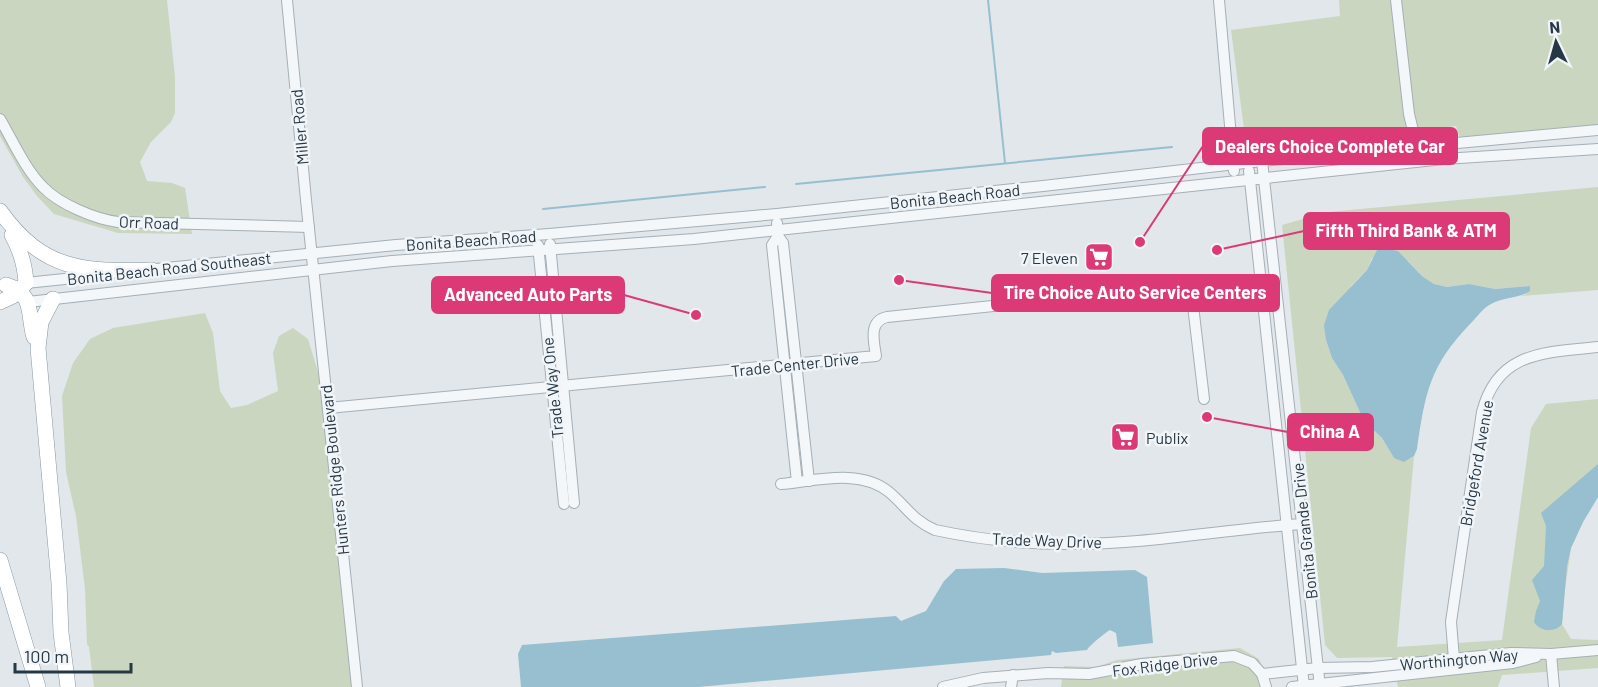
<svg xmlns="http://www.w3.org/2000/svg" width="1598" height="687" viewBox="0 0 1598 687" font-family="Barlow,sans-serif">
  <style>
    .green { fill: #cbd6c1 }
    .water { fill: #98bfcf }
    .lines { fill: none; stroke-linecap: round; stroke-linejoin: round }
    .stream { stroke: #98bfcf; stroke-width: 2 }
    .minor-casing { stroke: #a5afb6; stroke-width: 12 }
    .highway-casing { stroke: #8798a3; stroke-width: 16 }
    .minor { stroke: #f4f7f9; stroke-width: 10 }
    .highway { stroke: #fff; stroke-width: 15 }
    .labels { text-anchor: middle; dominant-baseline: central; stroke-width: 5; stroke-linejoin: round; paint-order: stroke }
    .street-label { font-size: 16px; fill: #273845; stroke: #f1f5f8 }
    .poi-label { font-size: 16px; fill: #273845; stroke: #f1f5f8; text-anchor: end }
    .leader { fill: none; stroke: #dc3a76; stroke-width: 2 }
    .callout-dot { fill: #dc3a76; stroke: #f1f5f8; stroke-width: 2 }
    .callout { fill: #dc3a76; stroke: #dc3a76; stroke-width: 2 }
    .callout-label { font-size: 18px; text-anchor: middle; font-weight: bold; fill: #fff }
  </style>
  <rect width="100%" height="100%" fill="#e1e7eb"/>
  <g class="green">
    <polygon points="0,0 167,0 175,77 175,113 171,122 151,142 140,162 147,181 172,183 185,188 192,234 118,233 54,214 37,196 23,177 0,136"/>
    <polygon points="1339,0 1598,0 1598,126 1460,139 1456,126 1357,138 1246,144 1231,30 1340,16"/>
    <polygon points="1598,187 1598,290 1520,296 1526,294 1530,286 1495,289 1469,284 1447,287 1434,284 1422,276 1408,261 1372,258 1367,270 1351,286 1326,340 1332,358 1343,375 1364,421 1382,438 1394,458 1410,459 1414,456 1397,647 1502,640 1531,428 1546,404 1598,399 1598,497 1583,522 1571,548 1565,589 1562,624 1571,639 1598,640 1598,668 1502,675 1498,687 1398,687 1392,657 1337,658 1325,645 1282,225 1328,212"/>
    <polygon points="205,313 213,333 220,391 231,408 247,405 278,391 273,353 279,336 293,328 308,339 324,392 342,602 354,687 94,687 89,647 87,644 85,589 76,516 66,472 62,396 73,363 90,339 113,328"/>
    <polygon points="1240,648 1259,659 1270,687 1061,687 1064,666 1096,667 1117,660"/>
  </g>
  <g class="water">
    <path d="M1386 249 1398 251 1422 276 1434 284 1447 287 1469 284 1495 289 1530 286V291C1518 299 1503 297 1491 304 1483 308 1477 317 1471 323 1430 365 1425 393 1417 449L1414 456 1404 462 1394 458 1382 438 1364 421 1343 375 1332 358 1326 340 1324 325 1329 310 1367 270 1377 250Z"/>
    <path d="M1598 464V497L1583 522 1571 548 1567 566 1562 624C1555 633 1540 632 1534 622L1536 611 1540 601 1532 580 1544 566 1546 526 1541 513Z"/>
    <path d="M1004 568 1042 573 1135 570 1147 577 1153 643 1118 647 1116 633 1110 630C1106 632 1089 646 1087 650L1056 653 1052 651 1051 655 698 687H521L518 654 522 645 896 616 901 621 926 611 944 581 956 569Z"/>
  </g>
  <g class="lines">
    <g class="stream">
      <polyline points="988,0 1005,163"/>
      <polyline points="796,184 1172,147"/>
      <polyline points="543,209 765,187"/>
    </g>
    <g class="minor-casing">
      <g id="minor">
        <polyline points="287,0 306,200 357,687"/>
        <polyline points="1219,0 1234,171"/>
        <polyline points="1396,0 1409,114 1417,147"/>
        <path d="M0 119C13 141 25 169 43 187 59 204 95 219 118 222L309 227"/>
        <polyline points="1262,161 1320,687"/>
        <polyline points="1249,171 1304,687"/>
        <polyline points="777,223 778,236 783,243 809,481"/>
        <polyline points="778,236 772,245 797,482"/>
        <polyline points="550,244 574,503"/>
        <polyline points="538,245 564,504"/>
        <polyline points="146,270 396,245 549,234 777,214 1043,186 1262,161 1598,130"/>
        <polyline points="26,283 103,275"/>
        <polyline points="28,302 392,261 694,239 1444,159 1598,149"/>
        <path d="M328 408 876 356C874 342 868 321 887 317L1175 287 1186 289 1192 297 1204 399"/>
        <path d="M781 484C815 481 860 468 889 492 907 507 911 519 935 530 977 539 1023 544 1066 544 1145 545 1224 529 1303 524"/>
        <polyline points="1551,654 1554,687"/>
        <path d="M1454 659 1451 622 1482 412C1498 350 1546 353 1598 347"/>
        <polyline points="1262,674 1318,668 1372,667 1511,653 1551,654 1598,650"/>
        <polyline points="943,687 983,678 1048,673 1089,674 1142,664 1234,656 1252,663 1262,674 1266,687"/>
        <polyline points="1011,687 1013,675"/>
        <polyline points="1292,687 1513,663 1536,657"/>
      </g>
    </g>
    <g class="highway-casing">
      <g id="highway">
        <path d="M0 211C43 271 84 272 152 270"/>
        <path d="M6 285C35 294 27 313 34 337"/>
        <polyline points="53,299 41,322 38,348 59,583 61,633 68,687"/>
        <path d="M0 302 13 296 26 283C25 265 21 251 12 235"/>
        <polyline points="0,560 38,687"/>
      </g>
    </g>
    <use href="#minor" class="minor"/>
    <use href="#highway" class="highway"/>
  </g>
  <defs>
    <g id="supermarket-square" transform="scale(1.5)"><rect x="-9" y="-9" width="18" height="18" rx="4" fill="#dc3a76" stroke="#f1f5f8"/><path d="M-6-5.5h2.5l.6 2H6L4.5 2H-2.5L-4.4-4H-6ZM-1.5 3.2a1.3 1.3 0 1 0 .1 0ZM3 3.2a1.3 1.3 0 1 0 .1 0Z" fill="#fff"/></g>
  </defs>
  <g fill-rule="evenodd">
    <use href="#supermarket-square" x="1099" y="257"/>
    <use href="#supermarket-square" x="1125" y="437"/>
  </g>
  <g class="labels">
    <g class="street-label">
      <text transform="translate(299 127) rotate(-95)">Miller Road</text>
      <text transform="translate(955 196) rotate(-6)">Bonita Beach Road</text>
      <text transform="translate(149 222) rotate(2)">Orr Road</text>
      <text transform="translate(471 240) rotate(-4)">Bonita Beach Road</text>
      <text transform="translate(169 268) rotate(-6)">Bonita Beach Road Southeast</text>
      <text transform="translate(795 364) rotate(-6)">Trade Center Drive</text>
      <text transform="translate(552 388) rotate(-96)">Trade Way One</text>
      <text transform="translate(1476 463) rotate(-80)">Bridgeford Avenue</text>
      <text transform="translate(334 470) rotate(-96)">Hunters Ridge Boulevard</text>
      <text transform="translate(1304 531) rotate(-96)">Bonita Grande Drive</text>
      <text transform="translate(1047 540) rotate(2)">Trade Way Drive</text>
      <text transform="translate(1459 659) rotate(-5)">Worthington Way</text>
      <text transform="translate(1165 664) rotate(-7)">Fox Ridge Drive</text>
    </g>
    <g class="poi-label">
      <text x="1078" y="257">7 Eleven</text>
      <text x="1146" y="437" text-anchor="start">Publix</text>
    </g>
  </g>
  <path class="leader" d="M1140 242L1203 146M1217 250L1304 231M899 280L992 293M696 315L624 295M1207 417L1288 432"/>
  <g class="callout-dot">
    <circle cx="1140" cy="242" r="6"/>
    <circle cx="1217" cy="250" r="6"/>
    <circle cx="899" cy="280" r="6"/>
    <circle cx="696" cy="315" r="6"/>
    <circle cx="1207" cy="417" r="6"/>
  </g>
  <g class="callout">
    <rect x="1203" y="128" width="254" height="36" rx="6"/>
    <rect x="1304" y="213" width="205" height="36" rx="6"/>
    <rect x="992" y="275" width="287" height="36" rx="6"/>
    <rect x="432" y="277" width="192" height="36" rx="6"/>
    <rect x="1288" y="414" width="85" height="36" rx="6"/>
  </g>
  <g class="callout-label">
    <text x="1330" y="153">Dealers Choice Complete Car</text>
    <text x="1406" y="237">Fifth Third Bank &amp; ATM</text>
    <text x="1135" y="299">Tire Choice Auto Service Centers</text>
    <text x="528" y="301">Advanced Auto Parts</text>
    <text x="1330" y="438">China A</text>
  </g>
  <g transform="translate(1556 42) rotate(355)" stroke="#f1f5f8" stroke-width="4.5" paint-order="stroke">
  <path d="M0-4.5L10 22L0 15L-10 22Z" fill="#273845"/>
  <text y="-9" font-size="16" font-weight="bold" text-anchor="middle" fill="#273845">N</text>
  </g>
  <path d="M15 663v9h116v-9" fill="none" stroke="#273845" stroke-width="3"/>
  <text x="24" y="663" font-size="18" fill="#273845" stroke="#f1f5f8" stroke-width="4.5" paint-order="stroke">100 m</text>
</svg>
